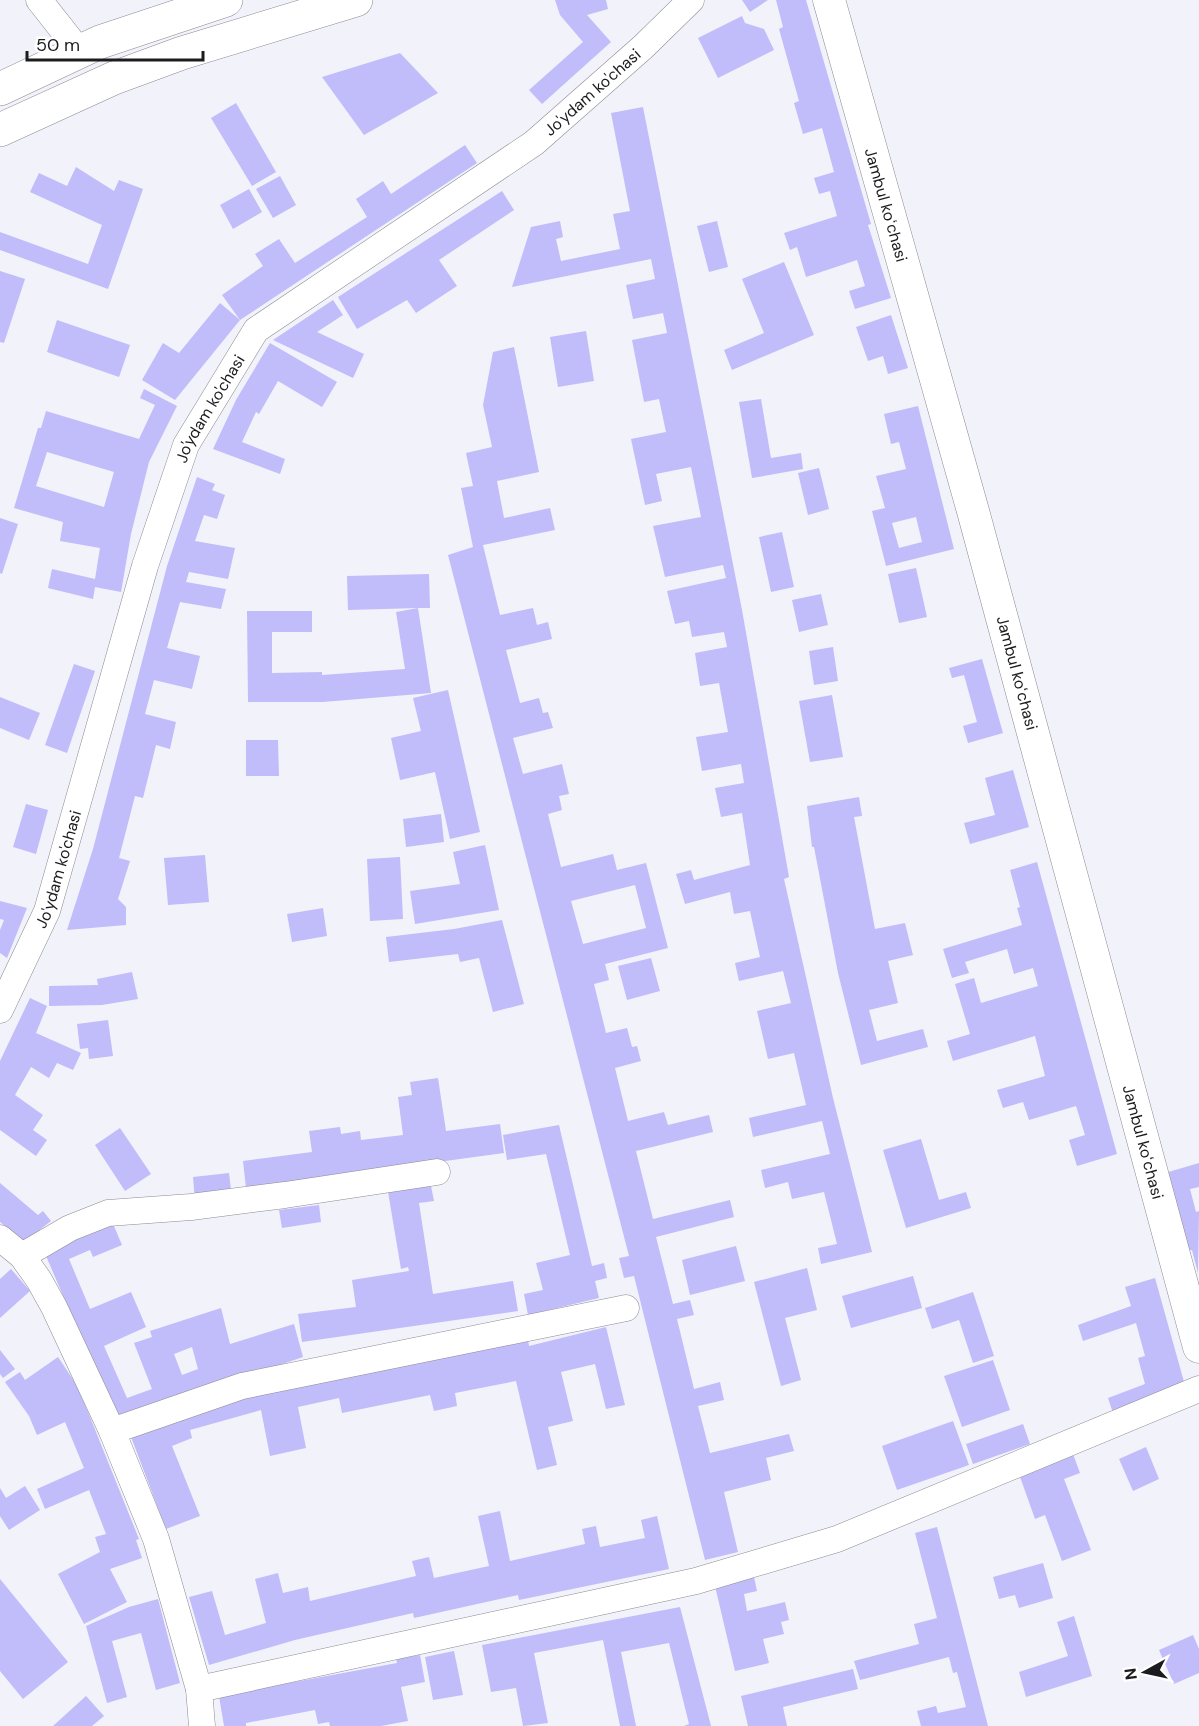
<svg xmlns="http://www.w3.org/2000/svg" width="1199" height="1726" viewBox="0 0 1199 1726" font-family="'DM Sans',sans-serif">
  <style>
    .building { fill: #c1bcfa; fill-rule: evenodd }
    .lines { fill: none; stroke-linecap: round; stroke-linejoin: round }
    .minor-casing { stroke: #8c8b93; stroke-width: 27 }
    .tertiary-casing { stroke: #8c8b93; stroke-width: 33 }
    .primary-casing { stroke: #8c8b93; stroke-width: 34 }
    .minor { stroke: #fff; stroke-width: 26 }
    .tertiary { stroke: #fff; stroke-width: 32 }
    .primary { stroke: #fff; stroke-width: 33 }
    .labels { text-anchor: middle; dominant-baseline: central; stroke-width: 6; stroke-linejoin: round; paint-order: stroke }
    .street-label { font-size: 16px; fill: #1c1c1f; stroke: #fff }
  </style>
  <rect width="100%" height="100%" fill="#f2f2fb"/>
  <g class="building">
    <polygon points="555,0 606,0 608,9 587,15 611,42 542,104 529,90 583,42 560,15"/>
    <polygon points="742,0 768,0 750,12"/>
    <polygon points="776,0 806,0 871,224 868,225 891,298 855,309 849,291 865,286 857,260 806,277 797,247 790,250 784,233 837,216 830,191 819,194 814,178 834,172 822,128 803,134 794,103 799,101 779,29 783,27"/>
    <polygon points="742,16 745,23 764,29 774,50 718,78 698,38"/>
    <polygon points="400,53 438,93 364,135 322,77"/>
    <polygon points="236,103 276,172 252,186 211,118"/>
    <polygon points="643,107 742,610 789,877 784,879 833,1098 872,1252 821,1264 818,1248 837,1244 824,1192 792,1199 788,1182 765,1188 761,1170 830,1154 822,1121 753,1137 749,1118 806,1105 794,1053 768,1059 757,1011 791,1003 783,971 739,981 735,963 760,957 750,911 734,914 730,892 685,904 676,874 691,870 694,880 750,865 742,813 721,817 715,788 744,783 741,764 702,771 696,737 728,732 719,683 700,686 695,653 727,647 724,632 692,637 689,621 675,624 667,591 726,578 723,565 665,577 653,526 701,517 691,467 656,474 662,501 645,505 631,439 666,432 659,399 644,402 632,340 667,333 663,313 633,319 626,285 655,279 651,259 512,287 531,227 560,221 563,237 556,239 561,261 620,249 613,214 630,211 611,113"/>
    <polygon points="465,145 477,163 240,320 222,295 263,266 255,254 279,239 295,263 367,217 356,199 383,181 391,194"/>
    <polygon points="76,167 114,191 119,180 143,189 108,289 0,250 0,232 88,264 102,225 30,192 39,173 67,186"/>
    <polygon points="280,176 296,205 273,218 256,189"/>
    <polygon points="249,189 262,212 233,229 220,205"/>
    <polygon points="502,191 514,210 439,260 457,286 416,313 407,300 357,329 338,297"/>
    <polygon points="717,221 728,267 709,272 697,226"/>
    <polygon points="784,262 814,335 732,370 724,350 764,333 742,279"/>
    <polygon points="0,271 25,279 4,343 0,342"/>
    <polygon points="333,300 343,315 317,332 364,354 353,378 273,340"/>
    <polygon points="220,303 240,320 175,400 142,380 163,343 179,353"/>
    <polygon points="891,315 908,368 888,374 883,356 868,361 856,327"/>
    <polygon points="57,320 130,345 119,377 47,352"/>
    <polygon points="586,331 594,381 558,387 550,337"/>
    <polygon points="270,343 337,382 322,407 278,381 259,414 256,412 242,442 285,459 280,474 213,449 236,400"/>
    <path d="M514 347 539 472 497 481 504 518 550 508 555 530 483 545 500 615 533 608 537 625 548 622 552 639 506 650 520 703 539 698 543 713 548 712 553 728 513 738 523 774 562 764 569 794 559 796 562 810 548 814 561 867 613 854 617 870 646 863 668 948 605 964 609 980 594 984 606 1033 627 1028 632 1047 637 1046 641 1061 615 1068 628 1121 664 1112 668 1125 709 1115 713 1132 636 1151 653 1219 730 1200 734 1217 656 1237 673 1304 690 1300 694 1315 677 1319 694 1389 720 1382 724 1400 698 1406 710 1453 789 1434 794 1451 766 1458 771 1480 724 1492 738 1552 705 1560 634 1276 624 1278 619 1258 629 1256 448 555 473 547 461 488 473 486 466 453 492 447 483 405 493 352ZM635 885 646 928 583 944 571 901Z"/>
    <path d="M144 389 177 406 149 462 131 534 121 592 95 587 93 599 48 588 52 569 95 579 100 548 60 541 63 522 14 508 38 428H41L46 411 139 439 155 405 140 398ZM47 452 114 472 104 507 36 486Z"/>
    <polygon points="761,399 771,458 801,453 803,469 752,478 739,402"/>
    <path d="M918 406 954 549 886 566 872 511 885 508 876 476 906 469 899 442 891 444 884 414ZM916 517 922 542 899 548 892 523Z"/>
    <polygon points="819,468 829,509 808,515 798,473"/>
    <polygon points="197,477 215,484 212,490 225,495 217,519 204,515 195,541 235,548 228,579 189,572 186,582 226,589 221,609 180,602 167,648 200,656 192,689 154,680 145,714 176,722 170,749 156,745 143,798 135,796 119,858 130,861 118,899 126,907 126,925 67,930 93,849 167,566"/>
    <polygon points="0,518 18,524 2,574 0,573"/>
    <polygon points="782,532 794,587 771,592 759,537"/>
    <polygon points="916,568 927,617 899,623 888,574"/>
    <polygon points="429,574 430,608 418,608 431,693 323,702 248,702 247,611 312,611 312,632 272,632 272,673 322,672 322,675 405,669 396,612 418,608 348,610 347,576"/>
    <polygon points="821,594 828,625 799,632 792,600"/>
    <polygon points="833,647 838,681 814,685 809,651"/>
    <polygon points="982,659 1003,733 968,743 963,726 977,722 964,675 952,678 949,668"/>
    <polygon points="74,664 95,671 67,753 45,745"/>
    <polygon points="448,690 480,832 450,839 435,772 400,780 391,738 421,731 413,698"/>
    <polygon points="832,695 843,757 810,762 799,701"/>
    <polygon points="0,697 40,713 29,740 0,728"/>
    <polygon points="246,740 278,740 279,776 246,776"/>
    <polygon points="1013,770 1029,827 970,844 964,823 995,815 985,778"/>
    <polygon points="859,797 862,816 854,817 875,929 905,923 913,955 888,961 898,1003 869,1010 877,1041 923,1029 928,1047 861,1065 838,973 814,847 812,847 807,806"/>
    <polygon points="26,804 48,810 36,854 13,847"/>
    <polygon points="441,814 444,842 406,847 403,819"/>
    <polygon points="485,845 499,910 415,924 410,891 460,884 453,852"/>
    <polygon points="205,855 209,902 168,905 164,858"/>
    <polygon points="400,857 403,919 370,921 367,859"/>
    <polygon points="1037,862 1117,1154 1077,1166 1069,1140 1085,1135 1076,1106 1029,1120 1023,1102 1003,1108 997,1090 1045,1076 1035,1036 953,1061 947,1041 970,1034 955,984 974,978 981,1003 1038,986 1033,968 1014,974 1007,949 965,962 969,973 952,978 943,949 1022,925 1017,908 1020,907 1010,870"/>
    <polygon points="0,901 27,908 7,958 0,953 0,930 4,920 0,919"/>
    <polygon points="323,908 327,936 292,942 287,914"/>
    <polygon points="502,920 524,1004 493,1012 479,958 460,962 458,954 389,962 386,937 454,929"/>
    <polygon points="651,958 660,991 627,1000 618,966"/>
    <polygon points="132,972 138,999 102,1005 49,1006 49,986 98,985 97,979"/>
    <polygon points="30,998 47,1006 36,1033 81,1053 73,1070 57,1063 49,1078 31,1067 15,1095 43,1115 33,1130 47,1140 36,1156 0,1130 0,1061"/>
    <polygon points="108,1020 113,1056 89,1059 88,1048 80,1049 77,1024"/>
    <polygon points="438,1078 446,1131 500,1124 504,1153 246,1188 243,1161 312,1152 309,1131 340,1127 341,1134 360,1131 361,1140 403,1135 398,1097 412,1095 410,1082"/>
    <polygon points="559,1125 592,1266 604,1263 607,1278 595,1281 599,1298 528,1315 524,1294 543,1290 536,1263 570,1255 546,1154 507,1160 503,1135"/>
    <polygon points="120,1128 151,1174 125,1191 95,1145"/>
    <polygon points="921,1139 939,1200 966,1192 971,1208 906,1228 883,1150"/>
    <polygon points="1199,1163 1199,1187 1190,1189 1196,1212 1199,1211 1198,1273 1192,1250 1188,1251 1165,1173"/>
    <polygon points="229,1173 232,1198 195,1201 193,1177"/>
    <polygon points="0,1183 38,1215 43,1211 51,1221 24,1242 0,1222"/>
    <polygon points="431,1186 434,1201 419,1203 433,1294 513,1281 518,1311 302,1342 298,1314 356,1307 352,1280 409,1271 408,1267 401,1269 388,1192"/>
    <polygon points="319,1205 321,1222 282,1228 279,1210"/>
    <path d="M111 1219 122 1245 93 1257 90 1250 69 1259 90 1309 131 1292 146 1327 104 1346 127 1398 152 1389 134 1343 152 1337 150 1331 221 1308 230 1344 294 1324 303 1357 117 1421 43 1249ZM192 1347 198 1369 182 1375 174 1354Z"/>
    <polygon points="736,1246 745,1281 690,1295 682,1260"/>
    <polygon points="807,1268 817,1310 785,1318 801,1380 781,1386 754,1282"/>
    <polygon points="11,1269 30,1291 0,1318 0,1279"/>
    <polygon points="913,1276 922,1308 851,1328 842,1296"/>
    <polygon points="1155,1278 1186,1389 1114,1416 1108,1398 1145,1384 1138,1358 1145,1356 1136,1323 1083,1341 1078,1325 1131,1306 1125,1287"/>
    <polygon points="973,1292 994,1356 973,1363 959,1320 932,1329 925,1308"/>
    <polygon points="606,1327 625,1405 606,1409 595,1364 561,1372 573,1421 548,1427 557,1465 537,1470 516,1381 455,1393 457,1406 434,1411 430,1395 342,1413 339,1398 298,1407 306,1448 270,1456 261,1410 190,1430 192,1438 172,1446 200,1516 166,1529 131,1437 184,1416 258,1395 528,1340 529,1346"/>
    <polygon points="0,1350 15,1369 3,1378 0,1374"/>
    <polygon points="58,1357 76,1384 88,1412 139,1539 136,1540 142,1558 110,1569 127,1602 84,1624 58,1574 100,1552 95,1537 106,1534 89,1490 45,1509 37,1489 84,1468 65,1422 37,1435 29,1416 5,1382 20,1372 25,1380"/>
    <polygon points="993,1360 1010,1410 962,1427 944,1376"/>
    <polygon points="953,1421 969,1465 897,1490 882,1446"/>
    <polygon points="1023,1424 1030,1444 973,1464 966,1444"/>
    <polygon points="1146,1447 1159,1479 1133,1491 1119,1459"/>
    <polygon points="1073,1454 1080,1473 1064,1479 1091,1550 1062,1561 1045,1515 1035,1519 1019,1474"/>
    <polygon points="25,1486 40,1510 9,1530 0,1516 0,1488 6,1498"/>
    <polygon points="500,1511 510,1561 585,1544 582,1529 596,1526 600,1547 645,1538 641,1520 657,1516 669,1569 519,1600 518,1595 414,1618 413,1613 295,1640 209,1665 189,1597 212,1591 225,1635 266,1623 255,1579 278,1573 283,1593 308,1587 310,1601 416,1576 412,1561 429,1557 434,1578 489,1566 478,1516"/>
    <polygon points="937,1527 969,1652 988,1726 921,1726 917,1711 936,1706 938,1713 966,1707 957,1672 953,1673 949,1657 860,1680 854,1661 919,1644 914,1624 937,1618 915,1533"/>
    <polygon points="1043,1563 1053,1598 1019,1608 1015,1595 999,1599 993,1577"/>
    <polygon points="754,1577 757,1591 744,1594 747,1611 785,1602 789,1620 781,1622 784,1634 763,1639 769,1663 735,1671 715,1586"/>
    <polygon points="0,1579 68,1662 23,1699 0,1671"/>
    <polygon points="158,1599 180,1683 156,1690 141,1633 112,1641 127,1697 107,1703 86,1626 129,1607"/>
    <polygon points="680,1607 711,1726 684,1726 689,1724 669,1643 621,1652 636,1726 620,1726 603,1640 534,1653 548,1723 523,1726 516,1688 491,1692 482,1645"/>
    <polygon points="1074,1616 1092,1676 1026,1697 1019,1672 1068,1656 1057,1622"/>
    <polygon points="1193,1635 1199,1649 1199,1673 1174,1684 1159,1650"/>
    <polygon points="454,1651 463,1695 433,1700 425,1657"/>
    <polygon points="420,1655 425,1682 401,1687 408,1721 381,1726 330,1726 329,1722 318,1724 315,1710 246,1723 246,1726 224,1726 219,1696 397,1663 396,1659"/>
    <polygon points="853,1669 858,1689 783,1707 787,1726 748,1726 741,1696"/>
    <polygon points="86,1696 104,1716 92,1726 53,1726"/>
  </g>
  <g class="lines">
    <g class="minor-casing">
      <g id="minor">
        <polyline points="39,0 80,52"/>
        <path id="s1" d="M0 1010 47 911 145 566 186 445 256 330 534 143 643 47 691 0"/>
        <polyline points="0,1238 22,1256 39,1280 54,1307 112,1431"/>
        <polyline points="22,1256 70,1228 108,1213 191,1207 285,1195 437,1172"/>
        <polyline points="199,1689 156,1539 112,1431 242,1386 626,1308"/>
        <polyline points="202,1726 199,1689 696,1581 837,1539 1199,1389"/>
      </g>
    </g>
    <g class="tertiary-casing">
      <polyline id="tertiary" points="829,0 973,511 1199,1347"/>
    </g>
    <g class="primary-casing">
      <g id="primary">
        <polyline points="0,89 100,42 226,0"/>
        <polyline points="0,130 114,78 182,53 356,0"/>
      </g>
    </g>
    <use href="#minor" class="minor"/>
    <use href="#tertiary" class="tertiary"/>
    <use href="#primary" class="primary"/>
  </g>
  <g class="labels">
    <g class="street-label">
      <text stroke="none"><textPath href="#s1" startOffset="1143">Jo'ydam ko'chasi</textPath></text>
      <text transform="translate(886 205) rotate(74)">Jambul koʻchasi</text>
      <text stroke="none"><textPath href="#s1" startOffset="639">Jo'ydam ko'chasi</textPath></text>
      <text transform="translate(1017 673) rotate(75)">Jambul koʻchasi</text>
      <text stroke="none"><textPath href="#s1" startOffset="153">Jo'ydam ko'chasi</textPath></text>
      <text transform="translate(1143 1142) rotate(75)">Jambul koʻchasi</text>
    </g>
  </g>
  <g transform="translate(1145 1672) rotate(262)" stroke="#ffffff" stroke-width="4.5" paint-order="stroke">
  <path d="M0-4.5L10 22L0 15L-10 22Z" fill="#1c1c1f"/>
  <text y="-9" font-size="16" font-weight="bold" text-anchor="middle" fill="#1c1c1f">N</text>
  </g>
  <path d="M27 51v9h176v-9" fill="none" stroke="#1c1c1f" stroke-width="3"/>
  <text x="36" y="51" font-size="18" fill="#1c1c1f" stroke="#ffffff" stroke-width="4.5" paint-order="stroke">50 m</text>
</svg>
